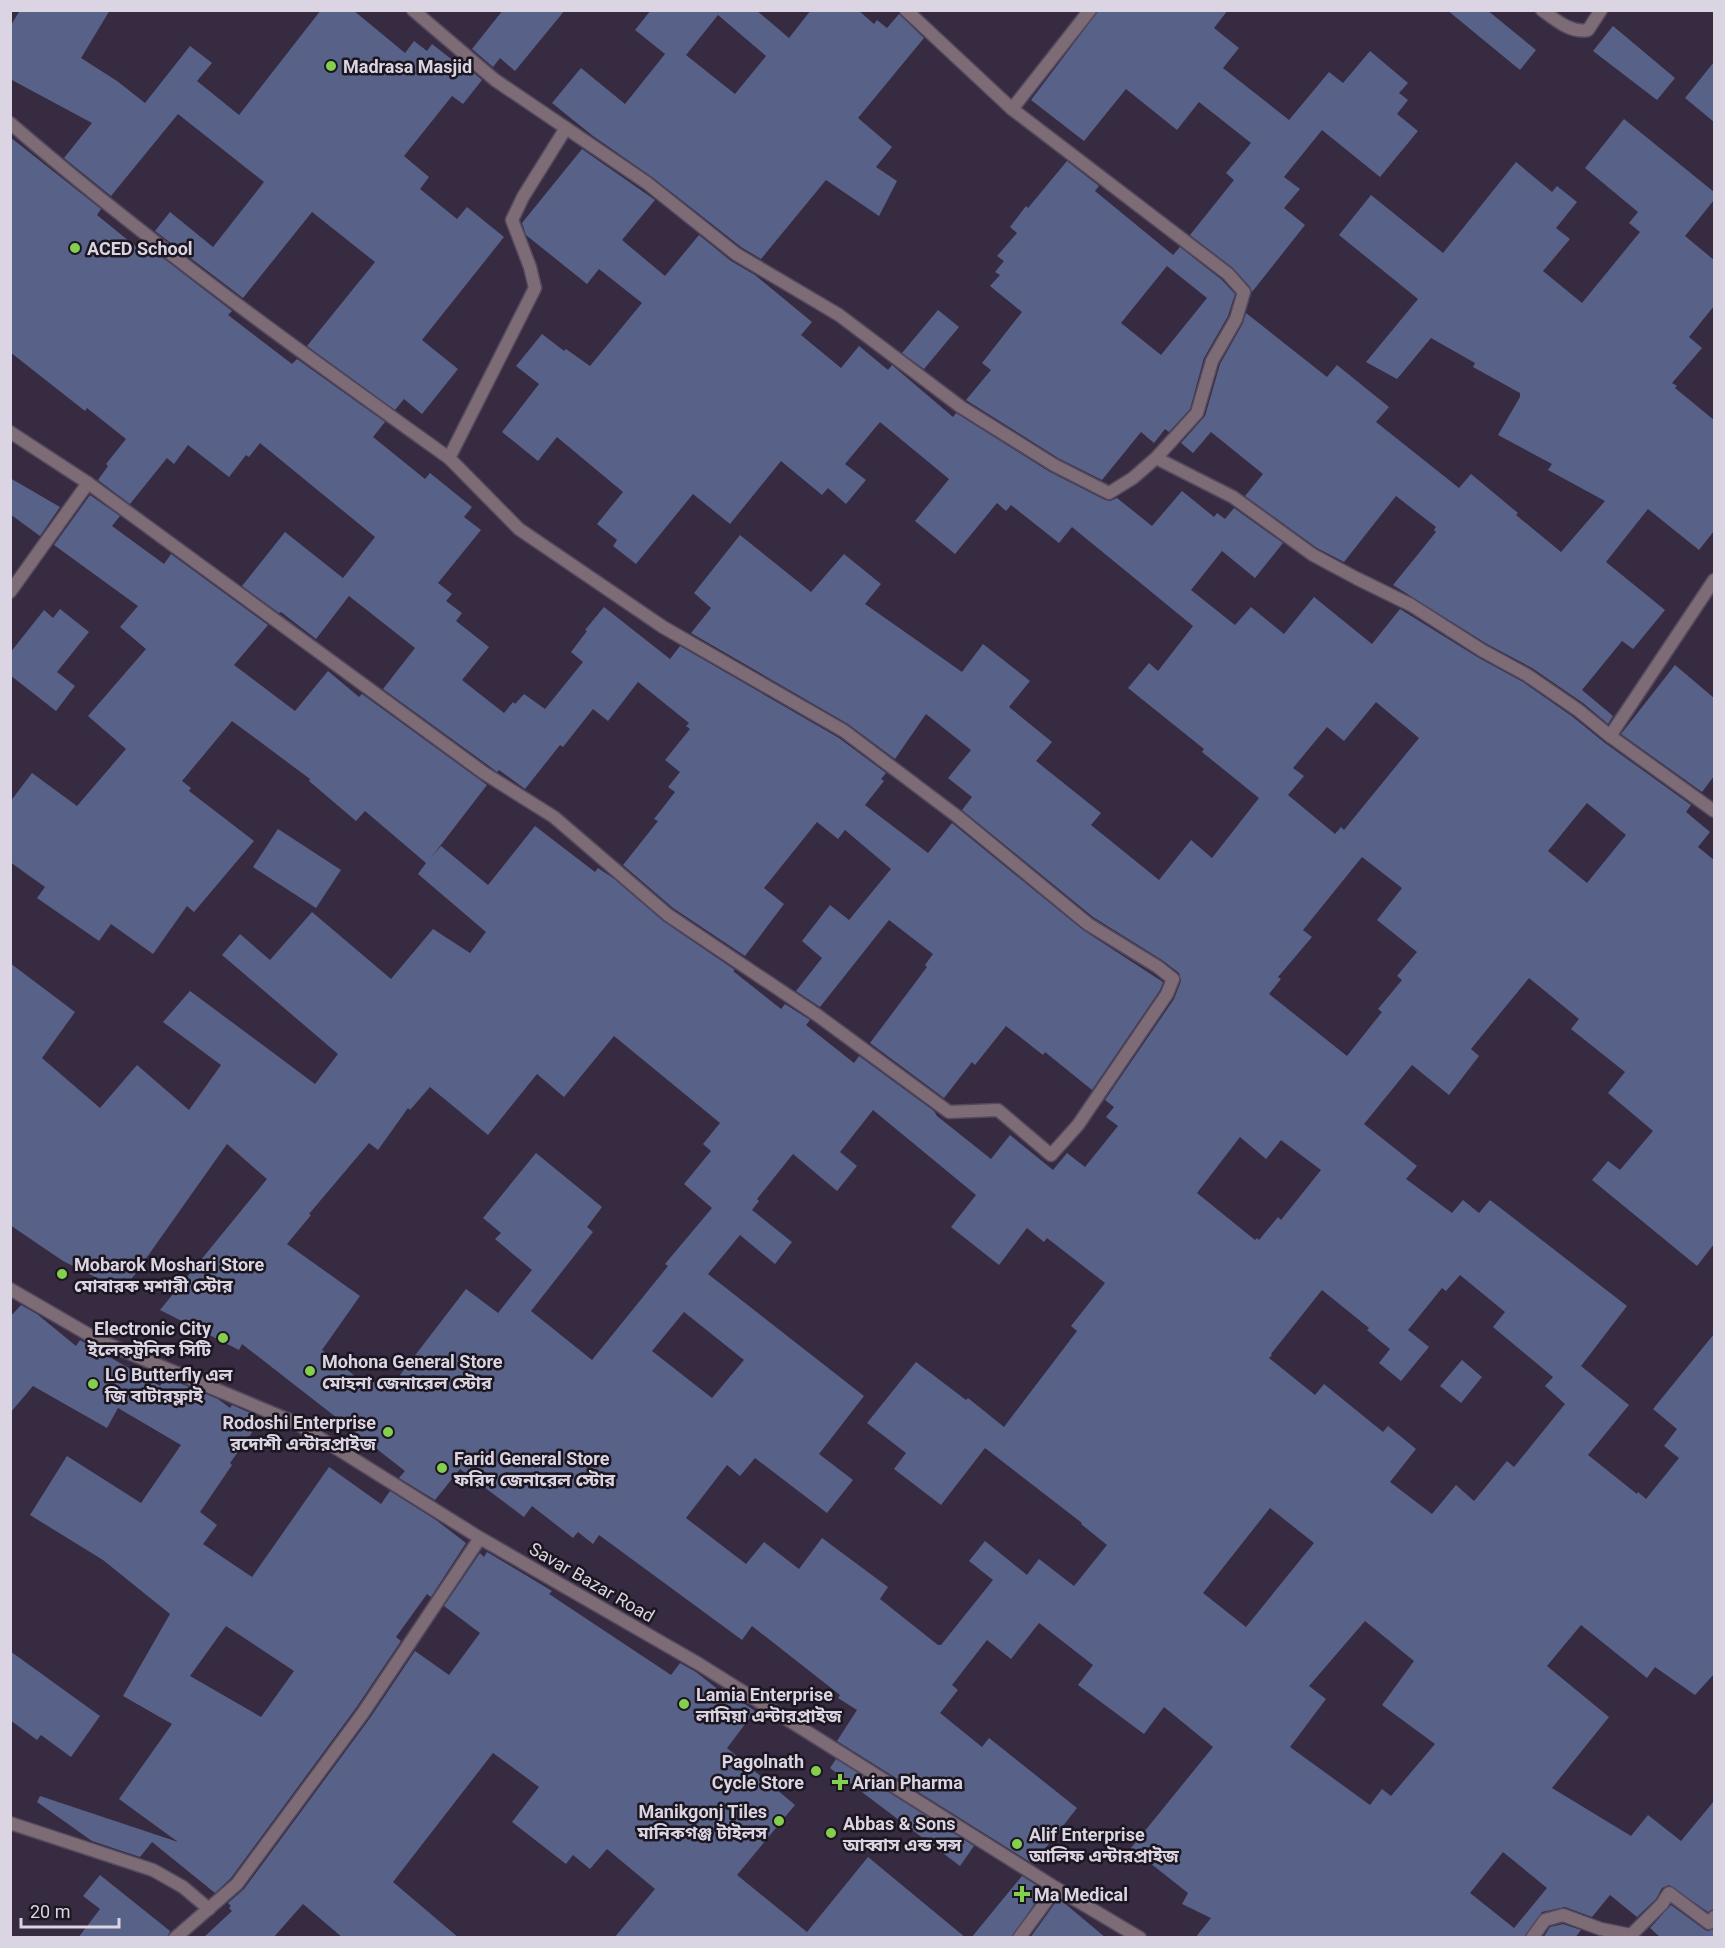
<svg xmlns="http://www.w3.org/2000/svg" width="1725" height="1948" viewBox="0 0 1725 1948" font-family="Roboto,'Noto Sans Bengali',sans-serif">
  <style>
    .building { fill: #586288; fill-rule: evenodd }
    .lines { fill: none; stroke-linecap: round; stroke-linejoin: round }
    .minor-casing { stroke: #54495e; stroke-width: 15 }
    .minor { stroke: #7d6b76; stroke-width: 12 }
    .poi-dot { fill: #84cf4d; stroke: #1b1620; stroke-width: 2 }
    .labels { text-anchor: middle; dominant-baseline: central; stroke-width: 5; stroke-linejoin: round; paint-order: stroke }
    .poi-label { font-size: 18px; font-weight: bold; fill: #dbd4e2; stroke: #1b1620; text-anchor: start }
    .street-label { font-size: 18px; fill: #dbd4e2; stroke: #1b1620 }
  </style>
  <rect width="100%" height="100%" fill="#362b41"/>
  <g class="building">
    <polygon points="20,10 110,10 81,58 117,81 145,103 190,46 212,63 197,81 239,115 321,10 353,10 405,53 414,41 427,51 432,44 459,65 461,62 482,80 463,104 452,96 404,156 429,177 420,189 457,219 467,207 504,237 422,340 458,369 422,414 404,399 395,410 307,346 375,262 312,212 243,298 155,231 170,212 213,247 264,182 178,114 111,196 64,158 92,123 10,79 10,27"/>
    <polygon points="503,10 565,10 515,71 500,58 493,67 472,49"/>
    <path d="M651 10H756L789 38 811 10H858L874 24 877 20 887 28 899 14 924 38 858 118 892 147 876 167 897 181 879 216 826 180 761 259 741 247 652 177 593 136 552 103 581 68 625 104 665 54 635 30ZM718 15 766 56 735 94 686 55Z"/>
    <polygon points="1099,10 1228,10 1214,28 1239,48 1223,68 1289,120 1329,72 1343,83 1370,51 1408,83 1399,93 1408,100 1397,114 1418,131 1380,177 1322,130 1284,177 1300,189 1284,208 1305,225 1252,292 1250,287 1233,268 1190,235 1234,180 1226,173 1251,143 1199,102 1177,130 1126,89 1084,141 1031,100"/>
    <polygon points="1447,10 1487,10 1536,50 1520,70"/>
    <polygon points="1613,26 1675,78 1657,100 1593,51"/>
    <polygon points="1714,62 1714,122 1685,98"/>
    <polygon points="1624,119 1714,192 1714,200 1685,236 1714,260 1714,306 1689,337 1702,348 1672,383 1677,386 1675,388 1714,420 1714,531 1699,550 1648,509 1606,562 1665,610 1633,649 1622,641 1582,690 1613,716 1608,724 1583,703 1532,668 1487,644 1393,585 1436,532 1434,530 1436,527 1396,496 1344,562 1317,548 1245,496 1263,474 1211,432 1193,453 1181,443 1205,416 1220,364 1243,323 1246,313 1327,377 1337,365 1389,407 1376,422 1459,488 1471,474 1518,513 1516,515 1561,552 1605,501 1548,470 1552,464 1498,435 1520,397 1520,393 1473,367 1475,363 1431,338 1397,379 1366,362 1418,299 1339,235 1371,195 1443,253 1516,162 1552,192 1557,186 1577,202 1556,228 1570,239 1543,271 1582,303 1640,232 1629,223 1638,212 1585,168"/>
    <polygon points="10,137 101,209 97,215 140,250 145,244 232,311 228,315 292,364 297,359 385,422 373,437 425,479 430,473 472,507 464,517 481,530 438,583 452,594 446,601 462,613 456,621 489,647 462,680 504,713 513,702 515,704 524,694 545,709 583,662 571,652 587,631 585,630 604,607 670,659 680,646 839,738 886,773 881,779 884,781 865,805 928,853 952,823 1083,930 1163,982 1160,990 1092,1090 1045,1052 1043,1055 1006,1026 975,1065 972,1062 944,1098 870,1043 927,967 925,965 933,954 889,920 820,1007 796,991 822,958 802,941 830,905 849,920 891,869 845,830 838,839 817,822 764,888 784,904 745,956 673,908 623,865 658,821 654,819 675,792 668,787 680,772 665,760 690,729 686,726 689,723 638,682 608,721 593,709 563,747 560,745 525,789 499,770 497,772 489,766 383,689 415,648 349,596 316,639 281,612 279,613 242,586 285,532 343,578 375,537 260,443 249,457 246,455 229,477 188,445 174,464 167,458 130,504 98,480 108,466 106,464 126,439 87,408 85,411 10,352"/>
    <path d="M582 149 655 200 622 240 665 276 699 235 731 261 755 275 812 322 801 335 841 368 859 346 888 370 892 365 953 417 956 413 1050 472 1105 500 1110 501 1117 498 1152 526 1182 491 1214 517 1217 513 1225 519 1234 508 1283 543 1255 578 1222 551 1191 590 1235 625 1251 607 1284 634 1314 597 1372 644 1400 609 1479 658 1523 682 1573 717 1605 743 1691 805 1686 812 1710 832 1698 847 1714 860V1244L1697 1266 1592 1180 1608 1161 1620 1170 1653 1131 1608 1093 1625 1072 1571 1029 1579 1019 1529 978 1471 1049 1479 1056 1449 1095 1412 1065 1364 1124 1417 1166 1406 1179 1452 1213 1463 1200 1479 1213 1490 1200 1627 1306 1581 1366 1629 1405 1588 1455 1637 1494 1638 1492 1646 1499 1679 1458 1664 1446 1677 1429 1653 1409 1714 1334V1674L1695 1695 1655 1667 1647 1678 1581 1625 1547 1666 1609 1717 1552 1788 1631 1836 1648 1815 1681 1841 1714 1801V1909L1708 1912 1669 1885 1662 1888 1656 1899 1637 1917 1610 1895 1592 1917 1565 1907 1542 1912 1524 1938H1195L1211 1918 1182 1904 1188 1893 1131 1848 1213 1747 1164 1707 1144 1734 1078 1685 1093 1665 1039 1623 1011 1659 987 1640 952 1685 958 1690 940 1713 982 1747 989 1738 1077 1808 1033 1864 837 1741 857 1710 838 1698 840 1695 752 1626 742 1640 599 1535 593 1544 578 1532 573 1538 532 1506 524 1517 460 1469 435 1500 399 1478 405 1471 242 1344 239 1350 160 1310 267 1179 227 1144 123 1291 63 1261 10 1225V963L75 1012 42 1058 100 1108 137 1065 189 1110 221 1065 163 1022 190 991 315 1084 338 1054 222 955 240 934 270 960 312 912 391 979 433 929 470 953 486 932 418 874 426 863 365 811 356 821 309 781 310 779 232 721 182 781 191 788 189 791 254 841 194 912 187 906 153 954 111 924 99 941 37 898 45 887 10 862V802L32 773 77 806 126 749 88 716 146 649 120 627 138 606 54 545 90 495 120 516 112 526 164 564 171 554 268 625 234 665 295 711 328 671 359 697 362 694 487 785 430 859 441 846 488 885 535 826 595 872 598 868 613 878 663 921 735 970 733 971 781 1009 785 1004 810 1020 806 1025 854 1063 859 1056 934 1111 937 1116 991 1159 1010 1135 1053 1170 1067 1153 1085 1167 1118 1126 1106 1117 1114 1107 1105 1100 1174 999 1181 981 1179 973 1162 960 1093 917 962 810 972 797 948 778 971 750 926 714 895 759 848 724 691 633 711 608 694 593 740 535 811 592 844 554 881 584 865 604 962 672 983 644 1030 681 1009 707 1052 742 1036 761 1101 813 1091 825 1159 880 1191 840 1212 858 1259 798 1202 752 1204 749 1128 688 1149 663 1158 671 1193 626 1072 527 1059 543 1011 505 1006 511 997 503 955 554 915 521 949 479 880 422 845 464 866 480 846 504 828 488 822 495 781 461 730 524 693 494 636 564 613 546 617 540 597 524 623 492 557 437 538 461 502 432 539 384 516 366 542 334 564 351 566 349 590 366 642 303 599 269 587 284 526 235 522 223ZM1376 702 1419 738 1344 830 1341 827 1335 834 1288 795 1304 776 1293 768 1327 727 1344 741ZM1587 803 1626 835 1587 883 1548 851ZM1362 857 1402 888 1377 920 1417 952 1397 976 1402 980 1378 1009 1382 1012 1347 1056 1269 994 1281 979 1278 977 1312 937 1303 930ZM614 1036 720 1123 703 1144 711 1151 684 1184 712 1208 665 1264 668 1266 592 1360 531 1311 593 1232 587 1227 602 1207 536 1153 483 1218 501 1233 495 1239 532 1270 498 1313 466 1289 387 1392 364 1375 360 1380 322 1350 360 1296 287 1244 311 1215 309 1214 369 1143 378 1150 408 1108 410 1110 430 1087 488 1135 537 1074 564 1097ZM873 1110 976 1195 951 1227 999 1265 1027 1228 1044 1242 1047 1238 1105 1283 1071 1326 1077 1331 1004 1427 968 1398 966 1400 916 1362 867 1423 906 1453 894 1469 941 1505 985 1448 1082 1523 1081 1524 1107 1545 1074 1586 1039 1559 1027 1575 985 1541 969 1561 993 1580 941 1645H938L880 1599 888 1587 822 1538 799 1569 764 1542 746 1564 686 1518 727 1465 740 1476 755 1458 827 1513 853 1480 819 1454 864 1396 708 1274 740 1235 775 1264 792 1242 752 1210 759 1201 757 1199 793 1154 837 1191 857 1166 840 1152ZM1240 1137 1266 1159 1281 1140 1321 1170 1281 1220 1278 1217 1259 1240 1257 1238 1255 1240 1197 1193ZM1460 1275 1505 1312 1493 1327 1553 1377 1545 1386 1565 1404 1514 1467 1507 1461 1474 1501 1456 1485 1432 1514 1390 1482 1416 1449 1388 1426 1383 1432 1324 1384 1315 1395 1269 1358 1272 1355 1271 1354 1322 1290 1369 1328 1367 1330 1390 1349 1379 1363 1401 1381 1429 1347 1408 1330 1442 1288 1446 1291ZM684 1312 744 1360 712 1398 652 1351ZM1270 1508 1314 1543 1246 1627 1203 1593ZM1365 1621 1414 1661 1382 1705 1435 1744 1391 1796 1382 1789 1370 1805 1290 1747 1326 1699 1309 1686ZM1503 1852 1547 1888 1514 1928 1470 1893Z"/>
    <path d="M1067 161 1099 186 1095 191 1173 255 1180 247 1222 280 1235 294 1228 316 1204 358 1190 409 1169 432 1165 429 1154 443 1141 432 1102 480 1058 458 966 400 991 370 982 363 1022 312 990 286 1000 275 995 272 1004 261 997 256 1017 233 1010 227 1026 206 1028 208ZM1167 266 1207 298 1161 355 1121 323Z"/>
    <polygon points="938,310 959,327 924,369 902,353"/>
    <polygon points="10,478 60,507 40,536 10,514"/>
    <polygon points="60,609 89,632 57,672 75,686 56,711 10,675 10,653 44,610 53,618"/>
    <polygon points="1675,665 1714,698 1714,776 1702,792 1621,734"/>
    <polygon points="278,829 341,870 316,908 253,867"/>
    <path d="M21 1305 37 1314 76 1346 80 1340 160 1386 165 1377 218 1399 230 1408 232 1405 253 1414 261 1420 230 1463 232 1465 200 1512 217 1525 203 1544 252 1577 329 1467 381 1504 390 1491 436 1520 466 1543 431 1597 427 1594 396 1637 401 1641 356 1708 231 1878 215 1893 152 1842 140 1857 92 1841 37 1802 40 1796 178 1842 119 1799 172 1724 123 1696 170 1614 103 1560 30 1515 67 1456 141 1503 181 1445 118 1408 107 1428 33 1386 10 1413V1317ZM226 1626 294 1671 261 1717 190 1676Z"/>
    <polygon points="1462,1360 1482,1377 1461,1403 1440,1386"/>
    <polygon points="487,1552 552,1591 549,1594 671,1675 680,1663 696,1672 720,1691 722,1688 755,1711 727,1748 795,1805 737,1875 807,1932 868,1857 966,1938 614,1938 655,1889 607,1849 590,1869 573,1855 566,1864 512,1822 539,1787 493,1753 393,1882 459,1938 343,1938 303,1904 273,1938 203,1938 232,1911 229,1908 231,1906 228,1903 244,1889 370,1718 415,1651 449,1675 480,1633 444,1606 480,1553 484,1557"/>
    <polygon points="10,1651 100,1716 71,1757 41,1735 37,1740 10,1720"/>
    <polygon points="836,1759 974,1846 960,1866 830,1768"/>
    <polygon points="100,1875 170,1931 167,1938 78,1938 100,1909 83,1896"/>
    <polygon points="1022,1876 1044,1890 1011,1938 971,1938"/>
    <polygon points="1058,1899 1063,1902 1106,1938 1030,1938"/>
    <polygon points="1671,1905 1705,1930 1708,1931 1714,1929 1714,1938 1661,1938 1650,1928"/>
    <polygon points="1563,1924 1581,1930 1575,1938 1543,1938 1550,1927"/>
  </g>
  <g class="lines">
    <g class="minor-casing">
      <g id="minor">
        <polyline points="413,10 495,80 647,183 736,254 839,315 961,407 1054,465 1109,493 1133,478 1156,458 1197,413 1212,361 1236,319 1244,292 1228,274 1012,109 1090,10"/>
        <polyline points="906,10 1012,109"/>
        <path d="M1542 10C1556 20 1570 33 1588 30L1601 10"/>
        <path d="M10 123C150 244 299 351 449 458"/>
        <polyline points="10,432 88,483 484,773 554,817 668,915 817,1015 949,1112 998,1110 1051,1155 1078,1125 1167,994 1173,979 1158,967 1088,924 958,817 844,731 663,627 519,529 449,458 535,288 530,267 512,220 523,197 566,128"/>
        <polyline points="1156,458 1233,497 1313,555 1356,578 1411,605 1483,651 1527,675 1578,710 1610,736"/>
        <polyline points="1714,580 1610,736 1714,811"/>
        <polyline points="10,592 88,483"/>
        <polyline points="10,1289 98,1340 296,1423 480,1538 699,1664 1056,1888 1140,1938"/>
        <polyline points="10,1823 153,1870 183,1887 209,1909"/>
        <polyline points="175,1938 237,1884 363,1713 480,1538"/>
        <polyline points="1019,1938 1056,1888"/>
        <polyline points="1532,1938 1545,1920 1563,1915 1601,1929 1631,1935 1662,1904 1669,1893 1709,1923 1714,1917"/>
      </g>
    </g>
    <use href="#minor" class="minor"/>
  </g>
  <g class="poi-dot">
    <circle cx="331" cy="66" r="6"/>
    <circle cx="75" cy="248" r="6"/>
    <circle cx="62" cy="1274" r="6"/>
    <circle cx="223" cy="1338" r="6"/>
    <circle cx="310" cy="1371" r="6"/>
    <circle cx="93" cy="1384" r="6"/>
    <circle cx="388" cy="1432" r="6"/>
    <circle cx="442" cy="1468" r="6"/>
    <circle cx="684" cy="1704" r="6"/>
    <circle cx="816" cy="1771" r="6"/>
    <path d="M837 1773h6v6h6v6h-6v6h-6v-6h-6v-6h6z"/>
    <circle cx="779" cy="1821" r="6"/>
    <circle cx="831" cy="1833" r="6"/>
    <circle cx="1017" cy="1844" r="6"/>
    <path d="M1019 1885h6v6h6v6h-6v6h-6v-6h-6v-6h6z"/>
  </g>
  <g class="labels">
    <g class="poi-label">
      <text x="343" y="66">Madrasa Masjid</text>
      <text x="87" y="248">ACED School</text>
      <text x="74" y="1264">Mobarok Moshari Store<tspan x="74" dy="21">মোবারক মশারী স্টোর</tspan></text>
      <text x="211" y="1328" text-anchor="end">Electronic City<tspan x="211" dy="21">ইলেকট্রনিক সিটি</tspan></text>
      <text x="322" y="1361">Mohona General Store<tspan x="322" dy="21">মোহনা জেনারেল স্টোর</tspan></text>
      <text x="105" y="1374">LG Butterfly এল<tspan x="105" dy="21">জি বাটারফ্লাই</tspan></text>
      <text x="376" y="1422" text-anchor="end">Rodoshi Enterprise<tspan x="376" dy="21">রদোশী এন্টারপ্রাইজ</tspan></text>
      <text x="454" y="1458">Farid General Store<tspan x="454" dy="21">ফরিদ জেনারেল স্টোর</tspan></text>
      <text x="696" y="1694">Lamia Enterprise<tspan x="696" dy="21">লামিয়া এন্টারপ্রাইজ</tspan></text>
      <text x="804" y="1761" text-anchor="end">Pagolnath<tspan x="804" dy="21">Cycle Store</tspan></text>
      <text x="852" y="1782">Arian Pharma</text>
      <text x="767" y="1811" text-anchor="end">Manikgonj Tiles<tspan x="767" dy="21">মানিকগঞ্জ টাইলস</tspan></text>
      <text x="843" y="1823">Abbas &amp; Sons<tspan x="843" dy="21">আব্বাস এন্ড সন্স</tspan></text>
      <text x="1029" y="1834">Alif Enterprise<tspan x="1029" dy="21">আলিফ এন্টারপ্রাইজ</tspan></text>
      <text x="1034" y="1894">Ma Medical</text>
    </g>
    <g class="street-label">
      <text transform="translate(592 1582) rotate(30)">Savar Bazar Road</text>
    </g>
  </g>
  <rect width="1725" height="1948" fill="none" stroke="#dbd4e2" stroke-width="24"/>
  <path d="M21 1918v9h98v-9" fill="none" stroke="#dbd4e2" stroke-width="3"/>
  <text x="30" y="1918" font-size="18" fill="#dbd4e2" stroke="#1b1620" stroke-width="4.5" paint-order="stroke">20 m</text>
</svg>
